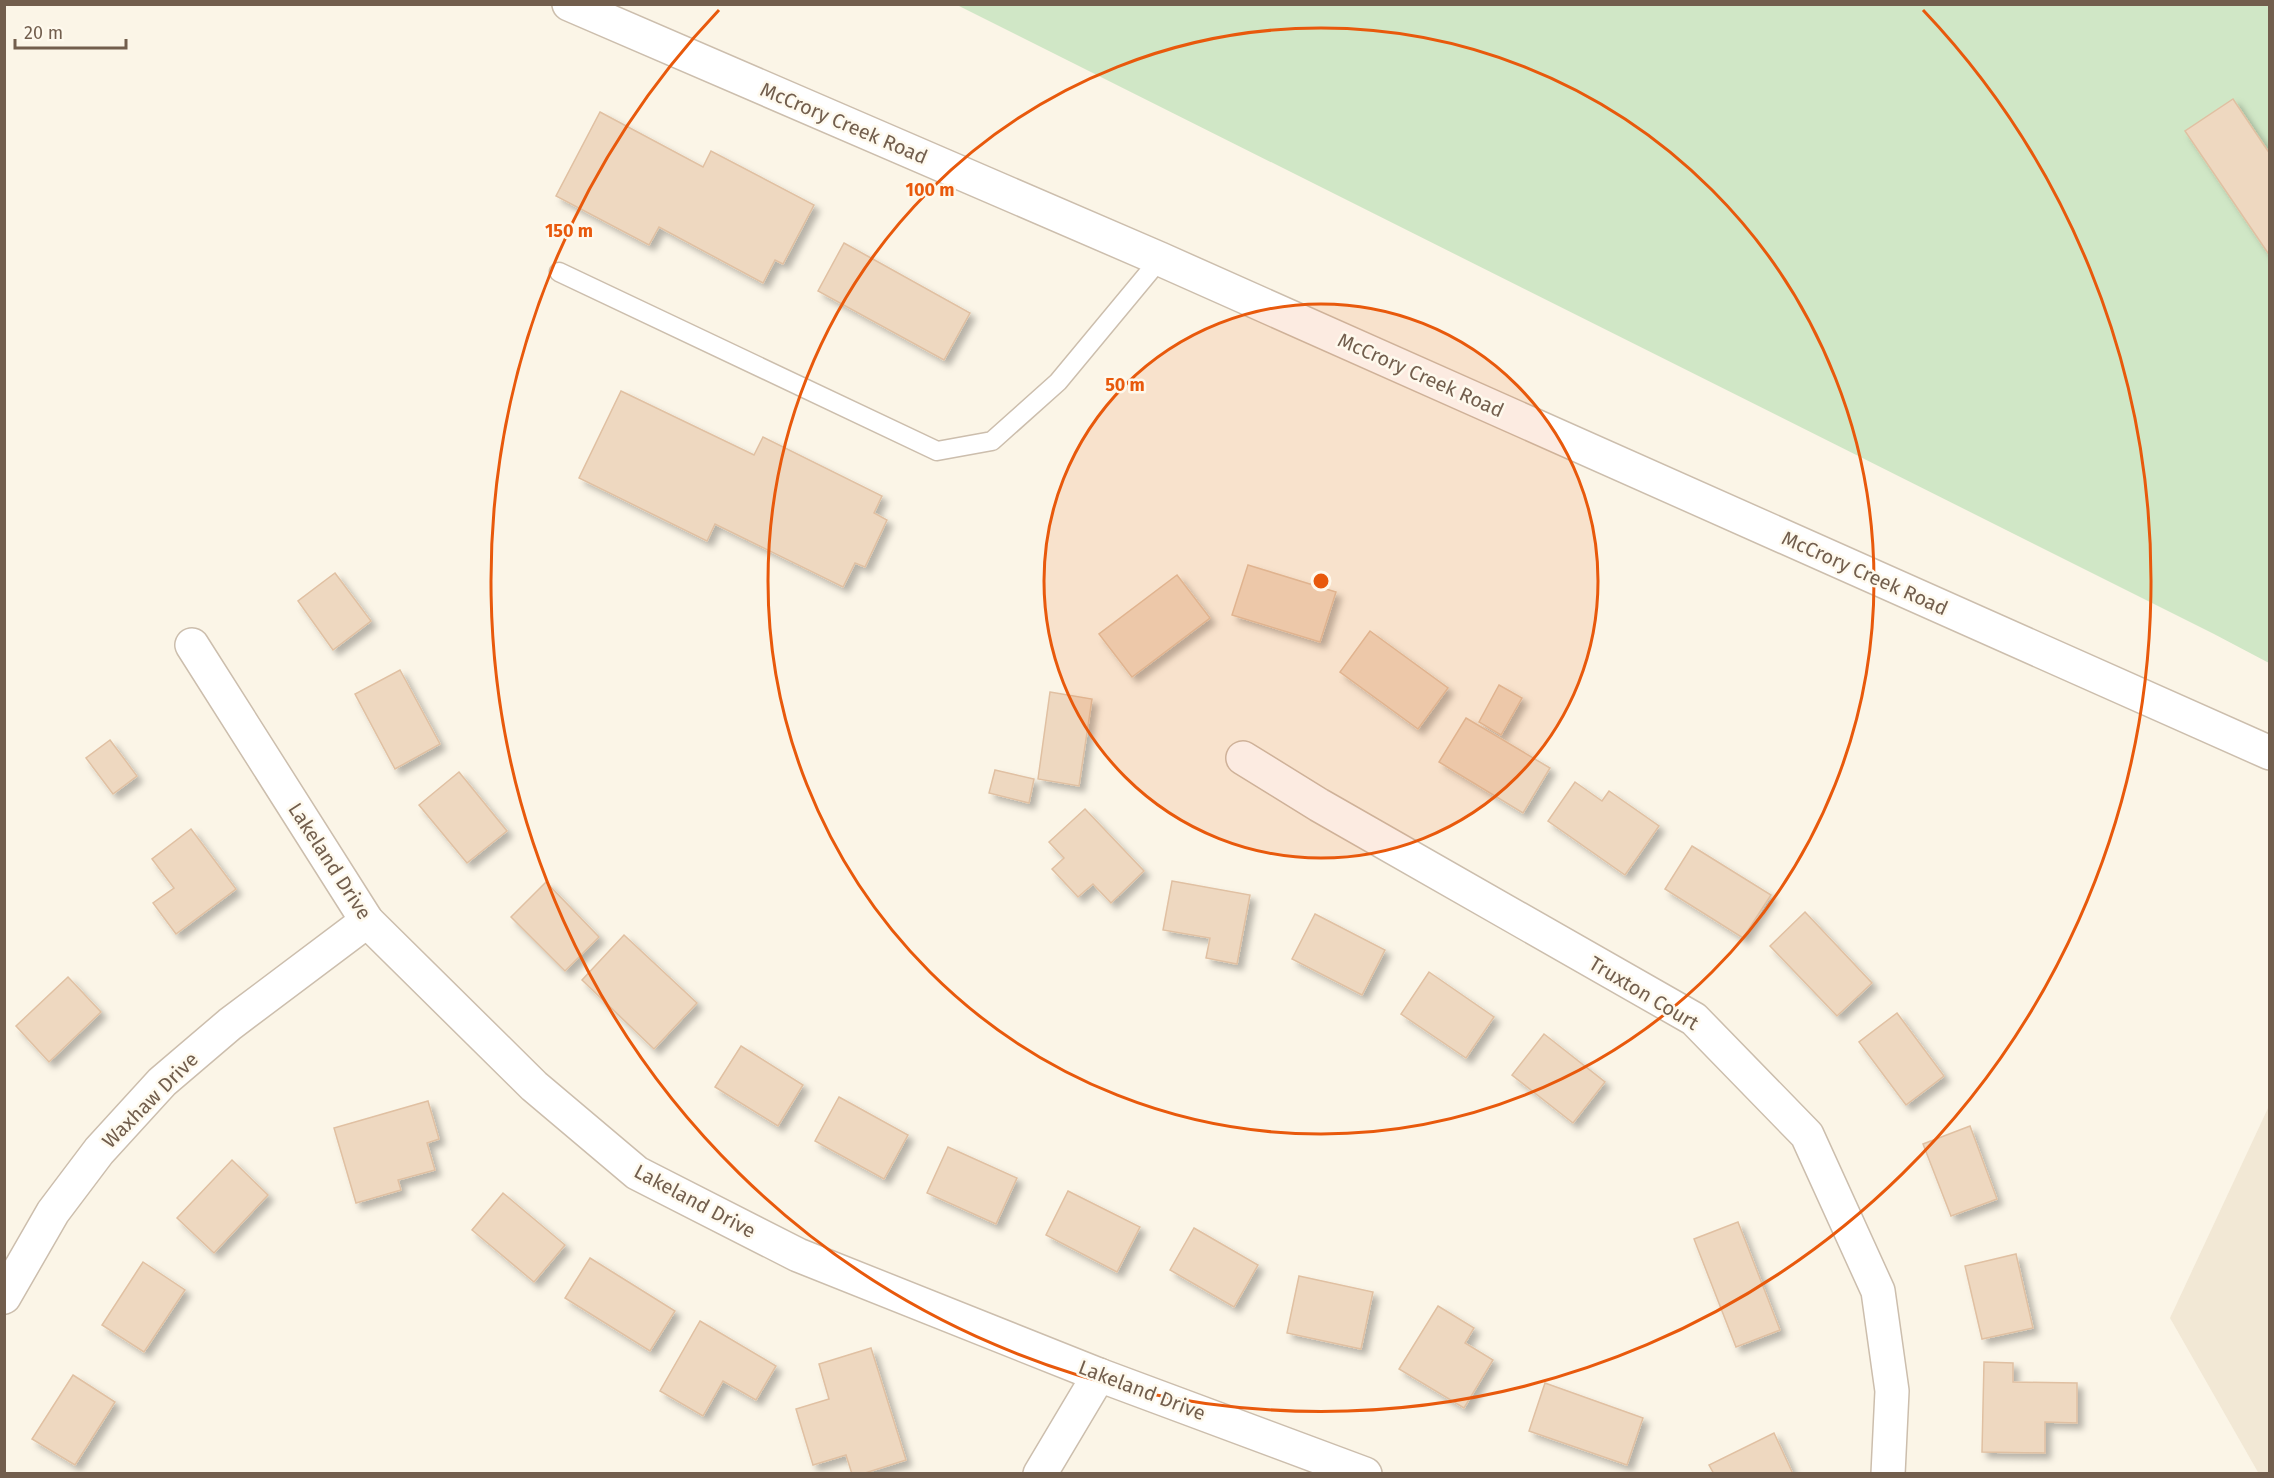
<svg xmlns="http://www.w3.org/2000/svg" width="2274" height="1478" viewBox="0 0 2274 1478" font-family="'Fira Sans',sans-serif">
  <style>
    .residential { fill: #f2e8d5 }
    .green { fill: #d0e7c6 }
    .building { fill: #eed8c0; stroke: #e0c0a2; stroke-width: 1.5; filter: url(#shadow) }
    .lines { fill: none; stroke-linecap: round; stroke-linejoin: round }
    .service-casing { stroke: #ccbead; stroke-width: 21 }
    .minor-casing { stroke: #ccbead; stroke-width: 36 }
    .tertiary-casing { stroke: #ccbead; stroke-width: 36 }
    .service { stroke: #fff; stroke-width: 18 }
    .minor { stroke: #fff; stroke-width: 33 }
    .tertiary { stroke: #fff; stroke-width: 33 }
    .ring { fill: none; stroke: #e8590c; stroke-width: 3 }
    .labels { text-anchor: middle; dominant-baseline: central; stroke-width: 5; stroke-linejoin: round; paint-order: stroke }
    .street-label { font-size: 20px; fill: #725e4d; stroke: #fef9ed }
    .centre { fill: #e8590c; stroke: #fef9ed; stroke-width: 3 }
    .ring-label { font-size: 18px; text-anchor: middle; font-weight: bold; fill: #e8590c; stroke: #fef9ed; stroke-width: 5; stroke-linejoin: round; paint-order: stroke }
  </style>
  <defs>
    <filter id="shadow"><feDropShadow dx="5.5" dy="5.5" stdDeviation="3" flood-color="#0004"/></filter>
  </defs>
  <rect width="100%" height="100%" fill="#fbf5e7"/>
  <polygon class="residential" points="2269,1106 2270,1473 2259,1474 2170,1318"/>
  <polygon class="green" points="957,5 2269,5 2269,663 2214,634"/>
  <g class="building">
    <polygon points="2233,99 2270,154 2270,256 2185,131"/>
    <polygon points="600,112 703,167 711,151 814,205 783,264 775,260 763,283 659,227 649,245 556,196"/>
    <polygon points="844,243 970,313 944,360 818,291"/>
    <polygon points="621,391 754,455 763,437 882,496 874,513 887,520 865,567 855,563 843,587 715,524 707,541 579,478"/>
    <polygon points="1248,565 1336,592 1320,642 1232,615"/>
    <polygon points="335,573 371,621 333,650 298,601"/>
    <polygon points="1177,575 1210,618 1132,677 1099,634"/>
    <polygon points="1370,631 1448,688 1418,729 1340,672"/>
    <polygon points="400,670 440,744 395,769 355,694"/>
    <polygon points="1499,685 1522,698 1501,735 1479,722"/>
    <polygon points="1050,692 1092,699 1079,786 1038,779"/>
    <polygon points="1466,718 1550,768 1523,813 1439,762"/>
    <polygon points="110,740 137,776 113,794 86,758"/>
    <polygon points="995,770 1034,779 1029,803 989,793"/>
    <polygon points="459,772 507,831 467,863 419,805"/>
    <polygon points="1575,782 1602,801 1609,791 1659,826 1625,875 1548,821"/>
    <polygon points="1085,809 1144,871 1111,903 1093,884 1078,897 1052,869 1064,858 1049,842"/>
    <polygon points="191,829 236,889 176,934 153,903 174,888 152,859"/>
    <polygon points="1692,846 1771,895 1743,938 1665,889"/>
    <polygon points="1172,881 1250,895 1237,964 1206,958 1210,938 1163,930"/>
    <polygon points="546,882 599,937 565,971 511,917"/>
    <polygon points="1805,912 1872,983 1837,1016 1770,946"/>
    <polygon points="1315,914 1385,950 1362,995 1292,959"/>
    <polygon points="624,935 697,1003 654,1049 582,980"/>
    <polygon points="1429,972 1494,1017 1466,1058 1401,1014"/>
    <polygon points="68,977 101,1012 49,1062 16,1026"/>
    <polygon points="1897,1013 1944,1076 1906,1105 1859,1042"/>
    <polygon points="1544,1034 1605,1082 1573,1123 1512,1075"/>
    <polygon points="741,1046 803,1085 778,1126 715,1087"/>
    <polygon points="839,1097 908,1135 884,1179 815,1141"/>
    <polygon points="428,1101 439,1139 427,1143 435,1170 398,1180 401,1190 356,1203 334,1128"/>
    <polygon points="1970,1126 1997,1199 1951,1216 1923,1144"/>
    <polygon points="948,1147 1017,1178 996,1224 927,1193"/>
    <polygon points="232,1160 268,1195 214,1253 177,1218"/>
    <polygon points="1068,1191 1140,1227 1117,1272 1046,1235"/>
    <polygon points="503,1193 565,1245 534,1282 472,1230"/>
    <polygon points="1738,1222 1780,1330 1736,1347 1694,1239"/>
    <polygon points="1194,1228 1258,1265 1234,1307 1170,1270"/>
    <polygon points="2016,1254 2033,1328 1982,1339 1965,1266"/>
    <polygon points="590,1258 675,1311 650,1351 565,1298"/>
    <polygon points="143,1262 185,1290 144,1352 102,1325"/>
    <polygon points="1299,1276 1373,1292 1361,1349 1287,1333"/>
    <polygon points="1438,1306 1474,1328 1465,1343 1493,1360 1464,1408 1399,1369"/>
    <polygon points="700,1321 776,1366 756,1400 723,1381 703,1416 660,1391"/>
    <polygon points="871,1348 906,1460 862,1474 852,1474 846,1455 813,1465 796,1409 829,1399 819,1364"/>
    <polygon points="1984,1362 2013,1363 2013,1382 2077,1383 2077,1423 2045,1422 2045,1453 1982,1452"/>
    <polygon points="73,1375 115,1402 75,1465 32,1439"/>
    <polygon points="1545,1383 1643,1418 1627,1465 1529,1431"/>
    <polygon points="1774,1433 1793,1474 1714,1474 1709,1465"/>
  </g>
  <g class="lines">
    <g class="service-casing">
      <polyline id="service" points="559,272 937,451 992,441 1058,382 1160,259"/>
    </g>
    <g class="minor-casing">
      <g id="minor">
        <polyline points="192,645 367,921 534,1086 637,1173 798,1255 1099,1375 1365,1474"/>
        <polyline points="1243,758 1319,805 1694,1019 1807,1135 1878,1291 1892,1391 1888,1474"/>
        <polyline points="4,1297 53,1212 99,1151 162,1082 230,1024 367,921"/>
        <polyline points="1040,1474 1099,1375"/>
      </g>
    </g>
    <g class="tertiary-casing">
      <polyline id="tertiary" points="569,4 1160,259 2270,753"/>
    </g>
    <use href="#service" class="service"/>
    <use href="#minor" class="minor"/>
    <use href="#tertiary" class="tertiary"/>
  </g>
  <circle cx="1321" cy="581" r="277" fill="#e8590c" fill-opacity=".12"/>
  <g class="ring">
    <circle cx="1321" cy="581" r="277"/>
    <circle cx="1321" cy="581" r="553"/>
    <path d="M1923 10A830 830 0 1 1 719 10"/>
  </g>
  <g class="labels">
    <g class="street-label">
      <text transform="translate(844 123) rotate(23)">McCrory Creek Road</text>
      <text transform="translate(1421 375) rotate(24)">McCrory Creek Road</text>
      <text transform="translate(1865 573) rotate(24)">McCrory Creek Road</text>
      <text transform="translate(330 861) rotate(57)">Lakeland Drive</text>
      <text transform="translate(1644 993) rotate(31)">Truxton Court</text>
      <text transform="translate(150 1100) rotate(-45)">Waxhaw Drive</text>
      <text transform="translate(695 1201) rotate(28)">Lakeland Drive</text>
      <text transform="translate(1142 1390) rotate(21)">Lakeland Drive</text>
    </g>
  </g>
  <circle cx="1321" cy="581" r="9" class="centre"/>
  <g class="ring-label">
    <text x="930" y="196">100 m</text>
    <text x="569" y="237">150 m</text>
    <text x="1125" y="391">50 m</text>
  </g>
  <rect width="2274" height="1478" fill="none" stroke="#725e4d" stroke-width="12"/>
  <path d="M15 39v9h111v-9" fill="none" stroke="#725e4d" stroke-width="3"/>
  <text x="24" y="39" font-size="18" fill="#725e4d" stroke="#fef9ed" stroke-width="4.5" paint-order="stroke">20 m</text>
</svg>
